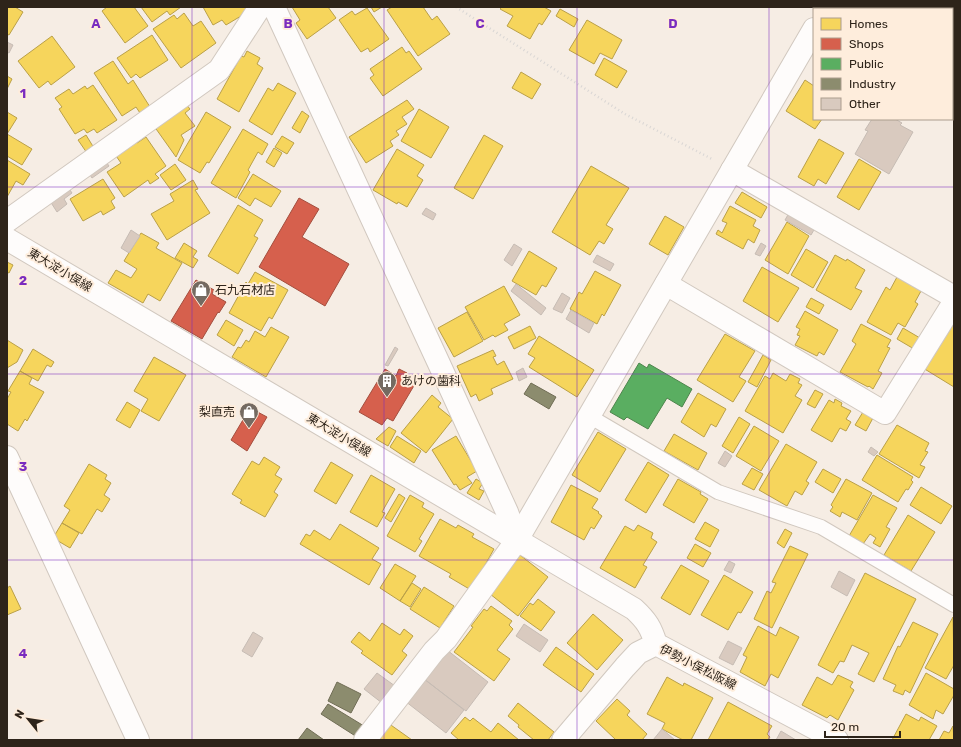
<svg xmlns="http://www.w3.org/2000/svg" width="961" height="747" font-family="Rubik,'Noto Sans JP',sans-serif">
<rect width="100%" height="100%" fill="#f6ede4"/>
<path fill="#f6d55c" stroke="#baa048" d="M7,7H15L23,12L9,35L7,34Z
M107,7H134L148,26L125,43L102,11Z
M141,7H181L170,15L167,11L152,22Z
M203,7H256L226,25L222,20L213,25Z
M292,7H328L336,18L307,39L296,23L300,20Z
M371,7H382L374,12Z
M392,7H423L432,20L437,16L450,34L418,56L387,10Z
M502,7H544L551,11L542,25L539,23L530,39L507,26L513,16L500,9Z
M919,7H954V20L952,24V9H918Z
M367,8L389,39L370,52L368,48L361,52L339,20L352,11L355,15Z
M560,9L578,19L574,27L556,16Z
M184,13L193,26L201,21L216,43L181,68L153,29L174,15L177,19Z
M587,20L622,40L612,59L600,53L594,64L569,50Z
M952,25L954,26V54L952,52Z
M152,35L168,60L140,78L136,74L131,78L117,58Z
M52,36L75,67L51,85L48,81L39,88L18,61Z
M402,47L406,53L409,51L422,69L383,96L370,78L374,75L370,69Z
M247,51L260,58L257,64L263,68L239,112L217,99L241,56L244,57Z
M604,58L627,71L617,88L595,75Z
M113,61L128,84L133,80L150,107L140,113L136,107L122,116L94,73Z
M521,72L541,84L532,99L512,88Z
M7,76L12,79L7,89Z
M805,80L814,86V119H822L815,129L786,111Z
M278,83L296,93L272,135L249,121L268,88L273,91Z
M93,85L117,120L97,133L94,129L87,133L84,129L75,134L59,109L62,107L55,98L69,89L73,94L85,86L87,89Z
M954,93V108L952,106V96Z
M407,100L414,109L402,117L407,124L396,131L399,135L390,141L393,146L366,163L349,137Z
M185,103L190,109L185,113L195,126L181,135L184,140L176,157L154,126Z
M419,109L449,127L431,158L401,141Z
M302,111L309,116L300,133L292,128Z
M7,112L17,118L7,134L32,149L22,165L7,156Z
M206,112L231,127L209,163L207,162L200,173L178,160Z
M243,129L268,144L262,155L258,152L248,170L250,172L236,198L211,183Z
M86,135L94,148L87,153L78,140Z
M484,135L503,146L473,199L454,188Z
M282,136L294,143L287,154L275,147Z
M146,137L166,166L155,174L159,178L150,184L148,180L124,197L107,172L121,163L114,153L134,138L137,143Z
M819,139L844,153L826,184L818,179L814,186L798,177Z
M274,148L282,153L274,167L266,162Z
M397,149L424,165L417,176L423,180L407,207L398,202L397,204L373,190Z
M859,159L881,172L859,210L837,197Z
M7,160L30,174L23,185L16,181L7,197Z
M175,164L186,180L171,190L160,175Z
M591,166L629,188L606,225L613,229L604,244L599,241L590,255L552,232Z
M253,174L281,191L271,207L255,198L250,206L238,198Z
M103,179L115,198L111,201L115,208L103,215L101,211L83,221L70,199Z
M193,180L198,189L195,190L210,213L167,240L151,214L174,201L170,194Z
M742,192L767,207L761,218L735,203Z
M238,205L263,220L254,236L258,238L238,274L208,256Z
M730,206L756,220L753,226L760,230L754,243L748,239L743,249L716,234L718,230L722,233L727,223L722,221Z
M665,216L684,227L668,255L649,244Z
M787,222L809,236L788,274L765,260Z
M141,233L159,243L156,248L182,263L160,301L148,294L143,303L108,283L116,270L131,278L137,269L124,261Z
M184,243L197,251L193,257L198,260L193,268L175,258Z
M806,249L828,262L813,288L791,275Z
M529,251L557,268L546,287L542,285L536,295L512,281Z
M835,255L846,261L847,259L865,270L855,288L862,291L851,310L816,290Z
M7,262L13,265L9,273L7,272Z
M762,267L799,288L778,322L743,301Z
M595,271L621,285L604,316L602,314L597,324L570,309L579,292L582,294Z
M255,272L288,290L272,319L269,317L261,331L229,313L246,282L248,284Z
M897,277L921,291L915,302L918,304L905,327L898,323L891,335L867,322L886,287L890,290Z
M504,286L520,315L504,324L508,330L495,337L493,335L484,340L465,307Z
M811,298L824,305L819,314L806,307Z
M805,311L838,330L824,355L819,352L817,356L795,345L800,336L797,335L800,329L796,327Z
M467,312L483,341L454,357L438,328Z
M226,320L243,330L234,346L217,335Z
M951,321L954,323V387L923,368Z
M861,324L891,340L887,347L890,348L878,371L882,373L873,389L869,386L868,387L840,372L856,344L852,341Z
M530,326L536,338L514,349L508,337Z
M271,327L289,337L266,377L232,357L238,347L241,348L246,340L249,342L255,331L265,337Z
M903,328L920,338L914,349L897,339Z
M725,334L755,351L739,377L746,381L733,402L697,380Z
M539,336L594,370L577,397L529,367L535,358L528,354Z
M7,340L23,350L17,362L7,368Z
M33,349L54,362L51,367L47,365L38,381L20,371Z
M493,350L496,356L493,357L497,365L504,361L513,379L491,389L493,394L479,401L476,394L471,397L457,366Z
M763,355L771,360L757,387L748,382Z
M154,357L186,375L159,421L141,411L148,399L134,391Z
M20,371L32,378L29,384L44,392L27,421L25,419L18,431L7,424V399L11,392L8,391Z
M773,373L786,381L790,374L800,379L798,383L802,385L795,396L802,400L783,433L745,411L765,376L770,379Z
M815,390L823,394L815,408L807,404Z
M698,393L726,409L716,427L711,424L704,437L681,422Z
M432,395L441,403L438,407L453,419L426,453L401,433Z
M835,399L842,403L841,406L851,411L846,419L851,422L846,431L840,428L832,442L811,430L829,400L834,403Z
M127,402L140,410L130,428L116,420Z
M863,412L873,418L866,431L855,425Z
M739,417L750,424L733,453L722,446Z
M897,425L929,443L925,451L928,452L920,465L925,467L919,478L879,454Z
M754,426L779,441L761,471L736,456Z
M389,427L396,431L388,446L376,439Z
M598,432L626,449L600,492L572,475Z
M674,434L707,453L698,470L664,451Z
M397,436L421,451L414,463L390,447Z
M456,436L477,471L467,477L472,483L460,490L456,484L454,485L432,450Z
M786,444L817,462L806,481L809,483L802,495L795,491L787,506L759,490Z
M877,455L913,477L911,480L913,482L908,490L906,489L898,502L862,480Z
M264,457L280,467L275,475L282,479L274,492L278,495L265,517L240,503L242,500L232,494L252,461L259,465Z
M331,462L353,475L336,504L314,491Z
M648,462L669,475L646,513L625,500Z
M89,464L107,475L105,479L111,483L104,495L110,499L102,512L97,509L82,534L62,523L70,510L64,506Z
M752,468L763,474L754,490L742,484Z
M823,469L841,479L833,493L815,482Z
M371,475L395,489L382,512L385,513L377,527L350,512Z
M476,479L483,483L479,489L484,491L479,500L467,493Z
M678,479L701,492L700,494L708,499L694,523L663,505Z
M846,479L872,493L857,520L842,512L840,517L830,511L833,507L831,505Z
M571,485L598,499L592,508L599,512L598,513L602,516L594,529L591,527L584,540L551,522Z
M921,487L952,506L941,524L910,505Z
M399,494L405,498L391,522L385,518Z
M410,495L424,503L422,507L434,514L419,539L422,541L415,552L387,536Z
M873,495L897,508L886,527L890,529L880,547L873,543L876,538L870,534L863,544L849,536Z
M908,515L935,532L911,571L884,555Z
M440,519L456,528L458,525L474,534L472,537L494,549L471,590L449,577L451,574L419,556Z
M705,522L719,530L710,547L695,539Z
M62,523L79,533L70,548L53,538Z
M340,524L379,548L372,559L381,564L369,585L300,544L306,534L310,536L314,530L330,540Z
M638,525L653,533L651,538L657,542L643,565L647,567L635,588L600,568L625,526L634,531Z
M785,529L792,533L784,548L777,543Z
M695,544L711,553L703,567L687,558Z
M790,546L808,554L772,628L754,619L767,591L771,593L776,583L772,582Z
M520,555L548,577L518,616L490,594Z
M395,564L416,576L400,601L380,588Z
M681,565L709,581L690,615L661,598Z
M865,573L916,599L874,682L858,674L869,653L852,645L844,662L840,661L833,673L818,665Z
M724,575L753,592L741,613L738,612L728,630L701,615Z
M412,583L421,589L410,607L400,601Z
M10,586L21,609L7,615V588Z
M424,587L454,606L440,628L410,609Z
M538,599L555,612L541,631L520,616L530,603L533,605Z
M491,606L512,621L509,625L513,629L497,650L510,659L494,681L454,652L473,627L471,626L484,609L487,611Z
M593,614L623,640L597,670L567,643Z
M953,617L954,665L946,679L925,668Z
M913,622L938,634L910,693L905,690L903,695L893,691L896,685L883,679L898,646L900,647Z
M382,623L400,635L404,629L413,636L402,651L407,655L392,675L361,653L363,651L351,642L359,632L370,641Z
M758,626L776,636L780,627L799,637L778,678L771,674L765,686L740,672L747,657L743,655Z
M556,647L594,674L581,692L543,665Z
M926,673L954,689V695L943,714L936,710L933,719L909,705Z
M838,675L853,682L850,687L854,690L838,720L830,715L827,718L802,705L817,677L832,685Z
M667,677L683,686L684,683L713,698L691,740H683L662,729L665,723L647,714Z
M617,699L630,711L627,715L647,734L642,740H616L596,721Z
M728,702L772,726L767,734L770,737L768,740H708Z
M518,703L554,732L548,740H534L518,727L519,725L508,716Z
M906,714L919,721L921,717L937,726L929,740H892Z
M465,717L470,721L473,718L491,732L498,723L519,740H459L451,733Z
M388,723L412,740H376Z
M953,726L954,740H939L944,731L949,733Z"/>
<path fill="#d6604d" stroke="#a44e3e" d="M299,198L319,209L302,237L349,264L325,306L259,267Z
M196,280L214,290L212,294L226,302L219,313L218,312L202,339L171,321Z
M385,369L396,376L399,369L407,373L404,378L415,384L393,421L387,418L382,425L359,412Z
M250,408L267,417L247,451L231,440Z"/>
<path fill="#5aae61" stroke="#4d854c" d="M639,363L647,368L649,364L692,389L682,407L667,398L648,429L627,417L624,420L610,412Z"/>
<path fill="#8c8c6e" stroke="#706d55" d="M531,383L556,397L549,409L524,394Z
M337,682L361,694L351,713L328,701Z
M328,704L364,726L357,737L321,714Z
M307,728L324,740H298Z"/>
<path fill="#d9cabf" stroke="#c6bcb4" d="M7,42L13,45L9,53L7,52Z
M872,119H895L902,123L900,125L913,132L889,174L855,154L868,131L865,130Z
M104,159L109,166L92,178L87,170Z
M68,187L72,193L64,199L67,204L57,212L50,201Z
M426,208L436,214L433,220L422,214Z
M789,213L815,228L811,235L785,220Z
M131,230L140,236L129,253L121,248Z
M761,243L766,246L760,256L755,254Z
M514,244L522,249L512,266L504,260Z
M597,255L614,264L610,271L593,262Z
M516,284L546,308L541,315L511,291Z
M562,293L570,298L562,313L553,309Z
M571,310L594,323L589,333L566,319Z
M395,347L398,349L388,366L385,365Z
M523,368L527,377L519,381L516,372Z
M871,447L878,452L874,456L868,452Z
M725,451L732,456L725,467L718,463Z
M729,561L735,564L731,573L724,570Z
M839,571L855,580L847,596L831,587Z
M524,624L548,640L540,652L516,636Z
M253,632L263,638L252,657L242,651Z
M728,641L742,648L733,665L719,658Z
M447,650L488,682L466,711L424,679Z
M377,673L395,686L382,703L364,689Z
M423,678L464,710L446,733L405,701Z
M662,729L675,740H653Z
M781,731L796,740H776Z"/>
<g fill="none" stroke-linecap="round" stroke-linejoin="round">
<g stroke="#d1c8bf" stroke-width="16">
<path id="lane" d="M589,416L718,492L821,527L954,605"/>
</g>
<g stroke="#d1c8bf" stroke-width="24">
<path id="street" d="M274,7L441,368L507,512L517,540L446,639L434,651L365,740
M732,170L954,297
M7,221L219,70L260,7
M666,284L885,413L954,302
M7,457L138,740"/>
</g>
<g stroke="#d1c8bf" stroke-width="24">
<path id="secondary" d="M825,9L827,7
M7,239L634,609C647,621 651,628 656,644
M517,540L814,29
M656,644L837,740
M563,740L625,667L638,653L656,644"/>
</g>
<path stroke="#d9d6d4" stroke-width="2.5" stroke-dasharray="1 3" stroke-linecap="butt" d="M456,7L625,114L712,159"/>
<use href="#lane" stroke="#fefcfb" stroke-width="14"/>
<use href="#street" stroke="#fefcfb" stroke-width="22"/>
<use href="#secondary" stroke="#fefcfb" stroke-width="22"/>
</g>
<path fill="none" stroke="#7b2cbf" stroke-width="1" stroke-opacity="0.55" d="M192,7V740M384,7V740M577,7V740M769,7V740M7,187H954M7,374H954M7,560H954"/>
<defs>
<g id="shop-pin" transform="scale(1)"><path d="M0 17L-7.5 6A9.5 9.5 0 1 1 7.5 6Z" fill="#746a61" stroke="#feeddc"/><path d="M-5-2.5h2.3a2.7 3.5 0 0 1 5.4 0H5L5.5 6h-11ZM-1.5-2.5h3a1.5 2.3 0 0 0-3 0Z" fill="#fff"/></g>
<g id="building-pin" transform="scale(1)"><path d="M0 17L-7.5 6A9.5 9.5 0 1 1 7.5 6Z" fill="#746a61" stroke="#feeddc"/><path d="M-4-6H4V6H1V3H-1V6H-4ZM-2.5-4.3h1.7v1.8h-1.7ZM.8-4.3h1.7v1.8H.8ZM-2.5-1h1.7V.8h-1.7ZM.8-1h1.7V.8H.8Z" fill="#fff"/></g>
</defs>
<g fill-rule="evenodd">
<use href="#shop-pin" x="201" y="290"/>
<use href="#building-pin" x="387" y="381"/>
<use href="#shop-pin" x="249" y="412"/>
</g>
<g text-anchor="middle" stroke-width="4" stroke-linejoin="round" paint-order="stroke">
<g font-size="12" fill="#2e241a" stroke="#feeddc">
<text transform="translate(60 270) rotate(31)" y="4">東大淀小俣線</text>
<text transform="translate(339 435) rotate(31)" y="4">東大淀小俣線</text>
<text transform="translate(698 667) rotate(27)" y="4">伊勢小俣松阪線</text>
</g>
<g font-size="12" fill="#2e241a" stroke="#feeddc" text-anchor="start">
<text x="215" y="294">石九石材店</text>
<text x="401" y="385">あけの歯科</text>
<text x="235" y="416" text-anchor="end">梨直売</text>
</g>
</g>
<g font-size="13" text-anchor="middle" font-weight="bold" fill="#7b2cbf" stroke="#feeddc" stroke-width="4" stroke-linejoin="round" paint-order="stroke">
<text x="96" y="28">A</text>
<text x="288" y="28">B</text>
<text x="480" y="28">C</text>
<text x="673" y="28">D</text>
<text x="23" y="98">1</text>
<text x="23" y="285">2</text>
<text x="23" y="471">3</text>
<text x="23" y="658">4</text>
</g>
<rect width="961" height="747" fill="none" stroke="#2e241a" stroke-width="16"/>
<rect x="813" y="8" width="140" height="112" fill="#feeddc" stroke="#ab9d8e"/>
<rect x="821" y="18" width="20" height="12" fill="#f6d55c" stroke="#ab9d8e"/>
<text x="849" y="28" font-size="12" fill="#2e241a">Homes</text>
<rect x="821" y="38" width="20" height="12" fill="#d6604d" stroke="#ab9d8e"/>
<text x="849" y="48" font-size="12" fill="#2e241a">Shops</text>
<rect x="821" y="58" width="20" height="12" fill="#5aae61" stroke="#ab9d8e"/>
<text x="849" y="68" font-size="12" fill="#2e241a">Public</text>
<rect x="821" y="78" width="20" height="12" fill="#8c8c6e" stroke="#ab9d8e"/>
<text x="849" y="88" font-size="12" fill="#2e241a">Industry</text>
<rect x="821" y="98" width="20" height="12" fill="#d9cabf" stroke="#ab9d8e"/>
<text x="849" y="108" font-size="12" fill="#2e241a">Other</text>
<g transform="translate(28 719) rotate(300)" stroke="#feeddc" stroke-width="3" paint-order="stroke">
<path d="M0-3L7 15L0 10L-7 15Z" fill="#2e241a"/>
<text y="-6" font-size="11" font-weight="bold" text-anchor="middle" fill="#2e241a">N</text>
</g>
<path d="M825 731v6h75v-6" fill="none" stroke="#2e241a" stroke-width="2"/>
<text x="831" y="731" font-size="12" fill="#2e241a" stroke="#feeddc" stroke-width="3" paint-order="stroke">20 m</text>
</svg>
